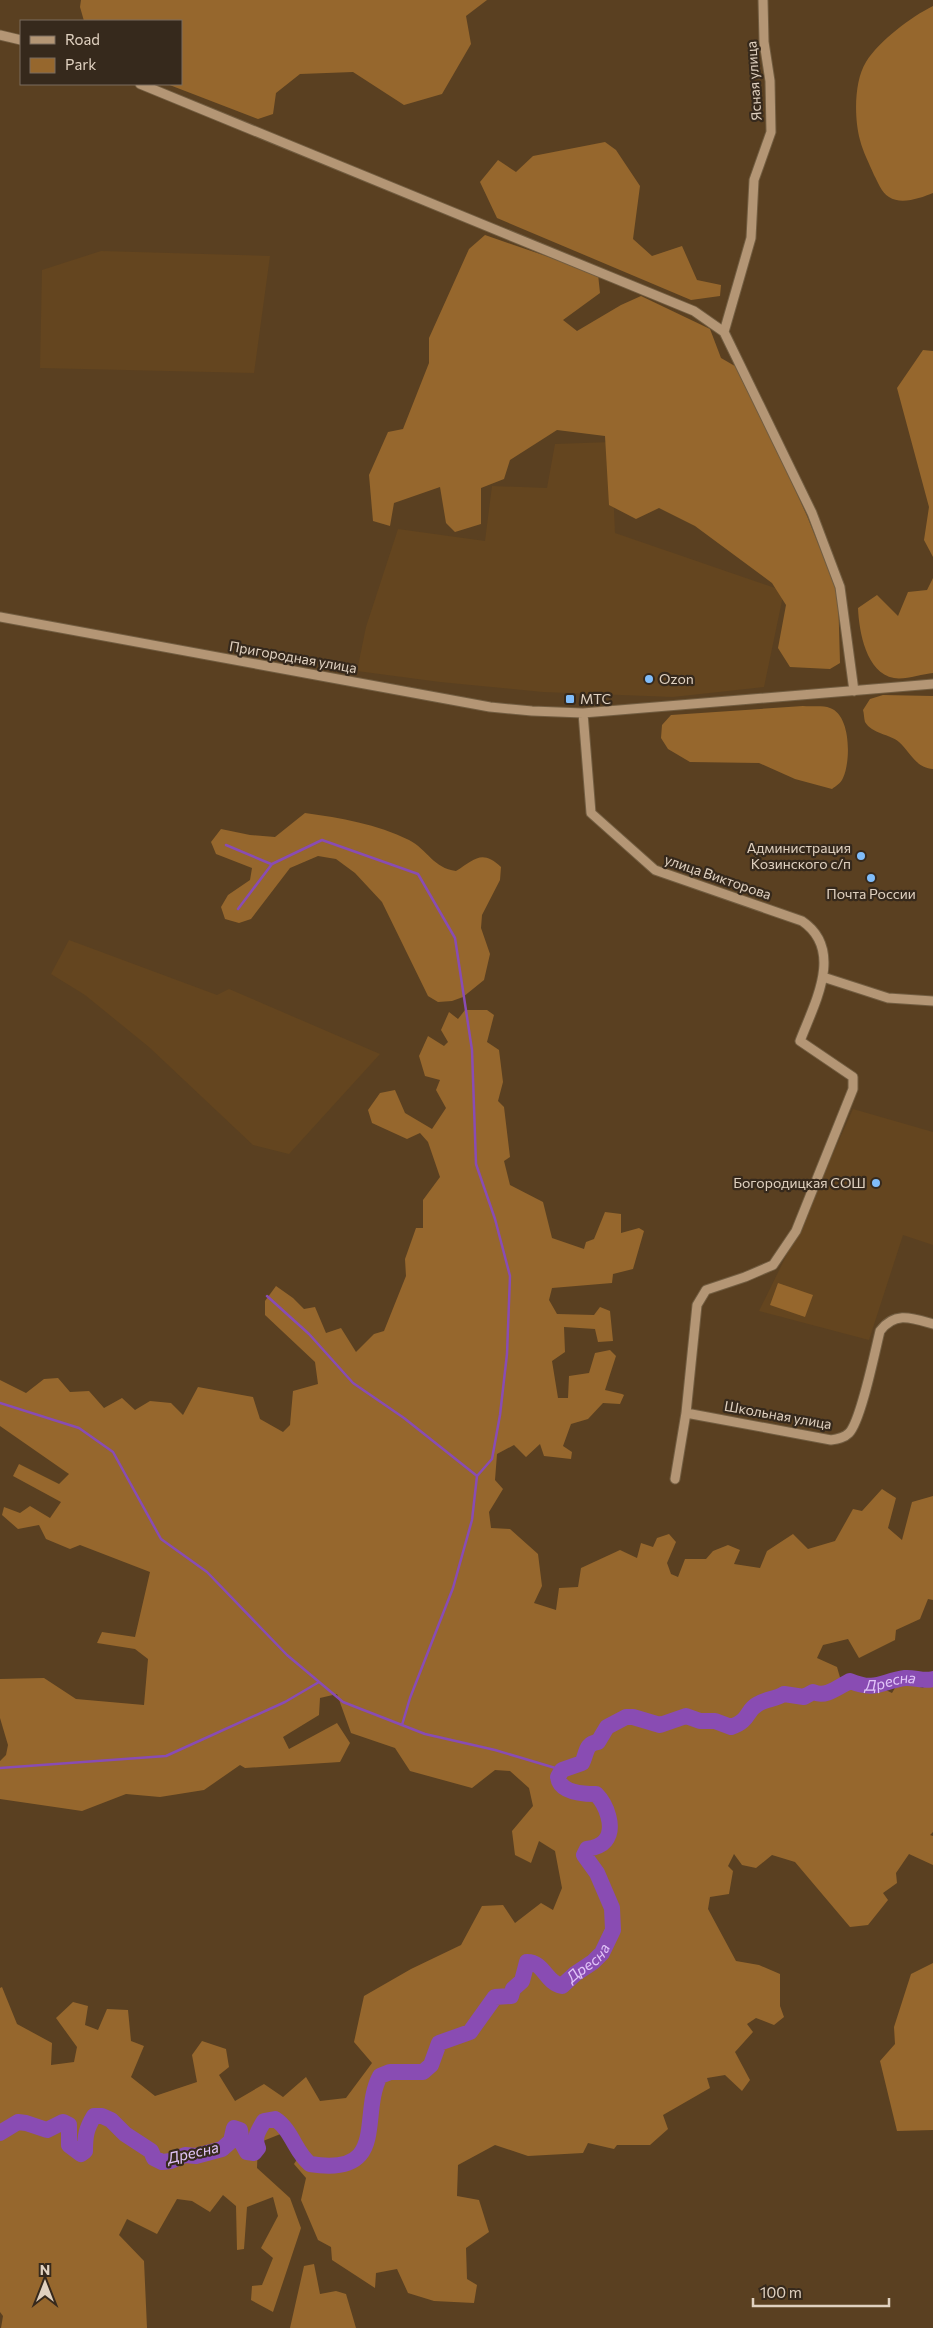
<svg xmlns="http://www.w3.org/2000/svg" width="933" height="2328" font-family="Commissioner,sans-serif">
<rect width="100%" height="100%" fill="#5a4021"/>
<path fill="#64451f" d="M101,251L270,256L254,373L40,368L42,270Z
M611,442L615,533L784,591L764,687L673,697L543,692L440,682L357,671L366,627L398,529L485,541L492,486L547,488L555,444Z
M69,940L217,995L229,989L380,1054L289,1154L253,1145L149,1047L85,995L51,974Z
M853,1109L933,1132V1245L903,1235L869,1340L759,1311L797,1234Z"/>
<path fill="#96672d" d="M81,0H487L466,16L471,44L442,94L404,105L353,72L300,74L276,93L273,114L258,119L167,84H181V21H84L80,7Z
M933,6V193C921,198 901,205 889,197C881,192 878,182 874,175C869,163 863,152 860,140C854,118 854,81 866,62C880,40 911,17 933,6Z
M605,142L616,150L640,186L633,239L652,256L682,246L697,280L721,285L720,296L691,300L497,218L480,182L498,160L516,172L533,156Z
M485,235L598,274L600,293L563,320L577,331L621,305L641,296L710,329L721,358L740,369L807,516L838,593L840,663L830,669L790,667L778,648L786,605L772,583L695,526L659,508L636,519L609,505L605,436L557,430L510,460L504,479L481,488V524L455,532L446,523L440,487L394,503L390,526L373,521L369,475L388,432L403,429L429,363V338L469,249Z
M923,350L933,351V557L924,540L929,507L897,388Z
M933,578V673C922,674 905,680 894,678C866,673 859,631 858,608L877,595L898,616L908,592L927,590Z
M883,695L933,696V769C916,768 911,753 899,742C890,734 872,734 865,722C864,719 864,713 863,710L870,699Z
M803,706C811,707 823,705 830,708C851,715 851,761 843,778C841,783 836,786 832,789L795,779L759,763L690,762L668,749L661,738L662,725L671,715Z
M305,813C341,818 377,824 409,840C428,850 433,868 456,871C475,859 482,849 501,867L500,880L482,915L481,928L490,954L484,980L463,997L452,1001L438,1002L428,996L382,902L355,873L336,859L318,856L290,868L251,919L239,923L225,919L221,907L228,895L250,880L252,868L216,854L211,842L221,829L250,835L275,837Z
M465,1010H487L494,1015L487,1042L499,1050L503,1082L498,1101L504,1107L510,1157L504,1161L510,1185L543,1202L552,1238L584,1249L586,1242L594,1239L605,1212L621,1214V1233L639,1228L644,1231L633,1269L613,1274L612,1283L552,1288L549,1300L557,1314L594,1315L600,1307L610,1311L613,1341L598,1342L595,1329L564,1327L565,1352L552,1361L558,1398H568L569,1376L589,1373L595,1353L610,1350L616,1356L605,1390L622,1394L624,1395L620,1404L603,1403L588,1419L571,1424L563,1446L572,1452L571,1459L544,1456L540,1444L526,1457L514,1445L497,1454L495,1480L503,1489L489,1512L491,1528L510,1529L538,1554L542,1586L534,1603L556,1610L559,1588L578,1587L581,1568L620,1550L637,1558L641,1543L653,1547L657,1538L669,1534L676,1542L667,1563L671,1574L678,1577L685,1559H706L713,1551L728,1545L740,1550L734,1564L760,1568L767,1551L793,1534L808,1549L835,1541L853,1509L862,1511L882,1489L896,1498L888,1528L902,1540L912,1502L933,1496V1600L928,1599L920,1619L896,1630L895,1640L859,1658L848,1639L823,1645L817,1658L837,1667L841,1681L865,1680L892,1693L899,1681L923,1688L933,1678V1832L930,1835L933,1836V1865L909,1854L896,1873L897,1883L883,1893L888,1900L868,1925L850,1927L795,1862L772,1855L756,1868L742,1865L734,1854L728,1866L733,1871L729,1894L710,1897L708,1909L736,1961L759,1965L780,1974V2006L784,2017L774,2025L756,2018L747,2024L753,2032L735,2052L750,2080L742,2091L725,2075L707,2078L710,2088L663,2115L668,2129L650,2145H617L614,2149L588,2143L583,2153L528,2156L495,2145L458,2165L457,2196L479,2200L489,2232L466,2248L467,2279L477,2285L474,2303L434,2301L408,2293L397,2269L376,2273L375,2288L332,2260L331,2247L318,2240L301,2200L306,2178L294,2164L305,2147L283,2133L258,2143L257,2168L290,2198L301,2228L273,2312L251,2300L252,2286L262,2285L273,2258L261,2248L278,2216L273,2197L247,2207L244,2249L237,2250L236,2206L223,2195L210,2212L192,2201L177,2199L157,2234L127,2219L119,2235L144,2261L147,2328H1L3,2316L0,2312V1988L2,1987L17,2024L52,2043L51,2065L74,2062L77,2047L56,2018L73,2002L88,2006L85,2025L98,2030L107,2009L128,2010L131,2041L144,2046L131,2077L155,2096L197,2082L192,2055L202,2041L226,2049L229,2067L219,2075L235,2101L264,2084L283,2097L306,2077L320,2101L346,2098L372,2063L354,2042L364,1996L411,1969L461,1945L482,1906L503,1905L515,1923L541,1903L553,1910L562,1888L555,1851L539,1841L531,1863L515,1855L512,1831L533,1806L529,1788L510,1771L495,1770L472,1788L410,1771L395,1748L351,1733L337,1694L320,1698L319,1715L283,1737L289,1749L337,1723L350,1743L340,1762L245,1768L240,1765L204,1790L160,1797L126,1794L82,1811L0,1799V1761L6,1755L8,1745L0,1718V1679L44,1678L76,1699L144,1705L148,1659L135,1649L97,1643L102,1632L135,1637L150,1572L80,1545L70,1549L46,1539L39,1525L18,1529L2,1515L4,1507L20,1513L30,1506L50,1518L61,1502L13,1476L19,1464L59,1484L69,1474L0,1426V1380L26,1393L44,1379L58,1378L70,1392L89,1391L104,1408L122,1398L135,1410L150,1401L171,1403L183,1415L198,1387L253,1397L260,1419L283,1432L290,1425L293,1391L318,1384L315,1362L265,1315V1301L276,1286L293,1298L304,1309L315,1307L326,1333L341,1328L356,1352L374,1334L384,1331L406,1276L405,1259L416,1228H423V1200L440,1177L428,1142L420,1133L407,1139L372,1123L368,1110L380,1093L395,1090L405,1113L432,1129L446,1108L436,1090L440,1080L425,1076L419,1056L428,1036L444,1046L448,1042L441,1030L449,1012L458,1019Z
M778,1283L813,1295L805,1317L770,1305Z
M933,1963V2130L897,2131L880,2061L895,2044L894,2027L911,1974Z
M314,2264L320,2294L336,2291L346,2294L356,2328H290L304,2266Z"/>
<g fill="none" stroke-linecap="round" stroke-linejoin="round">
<path stroke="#894cb3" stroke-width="2.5" d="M226,845L271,864
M238,909L272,864L322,840L418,874L455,938L472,1050L476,1164L495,1219L510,1276L507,1354L500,1415L492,1459L477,1476
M267,1296L309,1334L353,1383L404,1418L477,1476L472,1520L453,1588L410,1698L402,1725
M0,1403L79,1428L113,1452L161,1539L207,1572L287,1655L343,1702L425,1734L495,1750L562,1770
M0,1768L166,1756L285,1702L319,1682"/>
<path stroke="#894cb3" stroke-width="16" id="s1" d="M0,2133L18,2122L26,2123L47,2130L63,2122L69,2125V2145L81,2154L85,2151C85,2137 86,2129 94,2116H102L111,2120L125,2134L151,2151L154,2158L162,2162L171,2161L185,2155L196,2156L222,2149L231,2141L234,2128L240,2130L242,2143L247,2152L254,2153L258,2148C253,2137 259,2130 264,2121L275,2119C292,2130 295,2152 310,2164C390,2177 359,2115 380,2076L390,2072H423L431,2065L439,2043L470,2032L495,1997L511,1996L513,1989L522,1981L527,1962C544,1962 546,1983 562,1986L575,1974L593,1962L602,1953L613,1930L612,1908L597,1873L584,1855L587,1849C593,1848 601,1846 605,1841C616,1828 606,1804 596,1794C584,1794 560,1793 558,1777L562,1770L582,1763C587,1754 585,1743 598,1742L607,1727L626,1717H633L660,1725L686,1716L700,1721H715L731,1727C750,1721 746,1710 758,1704C766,1699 776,1699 784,1694L804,1697L813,1692C826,1698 838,1687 850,1681C876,1692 882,1681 905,1678C914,1677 924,1682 933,1679"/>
<g stroke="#725d41" stroke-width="11">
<path id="minor" d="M0,35L21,40
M140,84L694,311L724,332L812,513L840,587L854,691
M724,332L751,238L754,180L771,132L770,81L764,42L763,0
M0,617L490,707L532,711L583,713L933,684
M583,713L591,813L655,870L802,921C845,950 814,1004 800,1041L853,1077V1089L796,1231L773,1265L745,1277L706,1290L697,1305L686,1413L675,1479
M823,977L888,998L933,1001
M686,1413L831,1440C838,1439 844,1438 849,1433C861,1421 875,1351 880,1331C895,1311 912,1318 933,1324"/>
</g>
<use href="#minor" stroke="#b49675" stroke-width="9"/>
</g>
<g fill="#80bdfa" stroke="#36291c" stroke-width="2">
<circle cx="649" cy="679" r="5"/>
<rect x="565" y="694" width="10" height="10" rx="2.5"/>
<circle cx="861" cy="856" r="5"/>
<circle cx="871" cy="878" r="5"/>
<circle cx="876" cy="1183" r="5"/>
</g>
<g text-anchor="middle" stroke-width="4.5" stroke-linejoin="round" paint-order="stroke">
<g font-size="14" fill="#e0d1c0" stroke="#36291c">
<text transform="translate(754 81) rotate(-94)" y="5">Ясная улица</text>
<text transform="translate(293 657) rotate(10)" y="5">Пригородная улица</text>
<text transform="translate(718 877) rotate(19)" y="5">улица Викторова</text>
<text transform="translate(778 1415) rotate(10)" y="5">Школьная улица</text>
</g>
<g font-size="14" fill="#e0d1c0" stroke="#36291c" text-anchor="start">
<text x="659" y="684">Ozon</text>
<text x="580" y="704">МТС</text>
<text x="851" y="853" text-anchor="end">Администрация<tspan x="851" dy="16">Козинского с/п</tspan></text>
<text x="871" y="899" text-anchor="middle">Почта России</text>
<text x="866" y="1188" text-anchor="end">Богородицкая СОШ</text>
</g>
<g font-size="15" font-style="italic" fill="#e1c4f8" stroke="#36291c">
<text dy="5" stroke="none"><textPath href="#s1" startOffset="1520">Дресна</textPath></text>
<text dy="5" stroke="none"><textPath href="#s1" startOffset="889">Дресна</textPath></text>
<text transform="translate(193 2153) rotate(-13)" y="5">Дресна</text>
</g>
</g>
<rect x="20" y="20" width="162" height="65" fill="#36291c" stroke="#7a6c5e"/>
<rect x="30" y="36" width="25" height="8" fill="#b49675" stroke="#7a6c5e"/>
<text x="65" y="45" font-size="15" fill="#e0d1c0">Road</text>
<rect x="30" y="58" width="25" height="15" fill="#96672d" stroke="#7a6c5e"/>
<text x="65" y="70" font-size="15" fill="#e0d1c0">Park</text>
<g transform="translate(45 2283)" stroke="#36291c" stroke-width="4" paint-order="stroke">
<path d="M0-4L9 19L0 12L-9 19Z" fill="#e0d1c0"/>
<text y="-8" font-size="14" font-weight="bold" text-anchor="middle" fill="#e0d1c0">N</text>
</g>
<path d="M753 2298v8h136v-8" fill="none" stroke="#e0d1c0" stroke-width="2.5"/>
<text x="760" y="2298" font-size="15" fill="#e0d1c0" stroke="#36291c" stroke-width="4" paint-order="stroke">100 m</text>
</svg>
